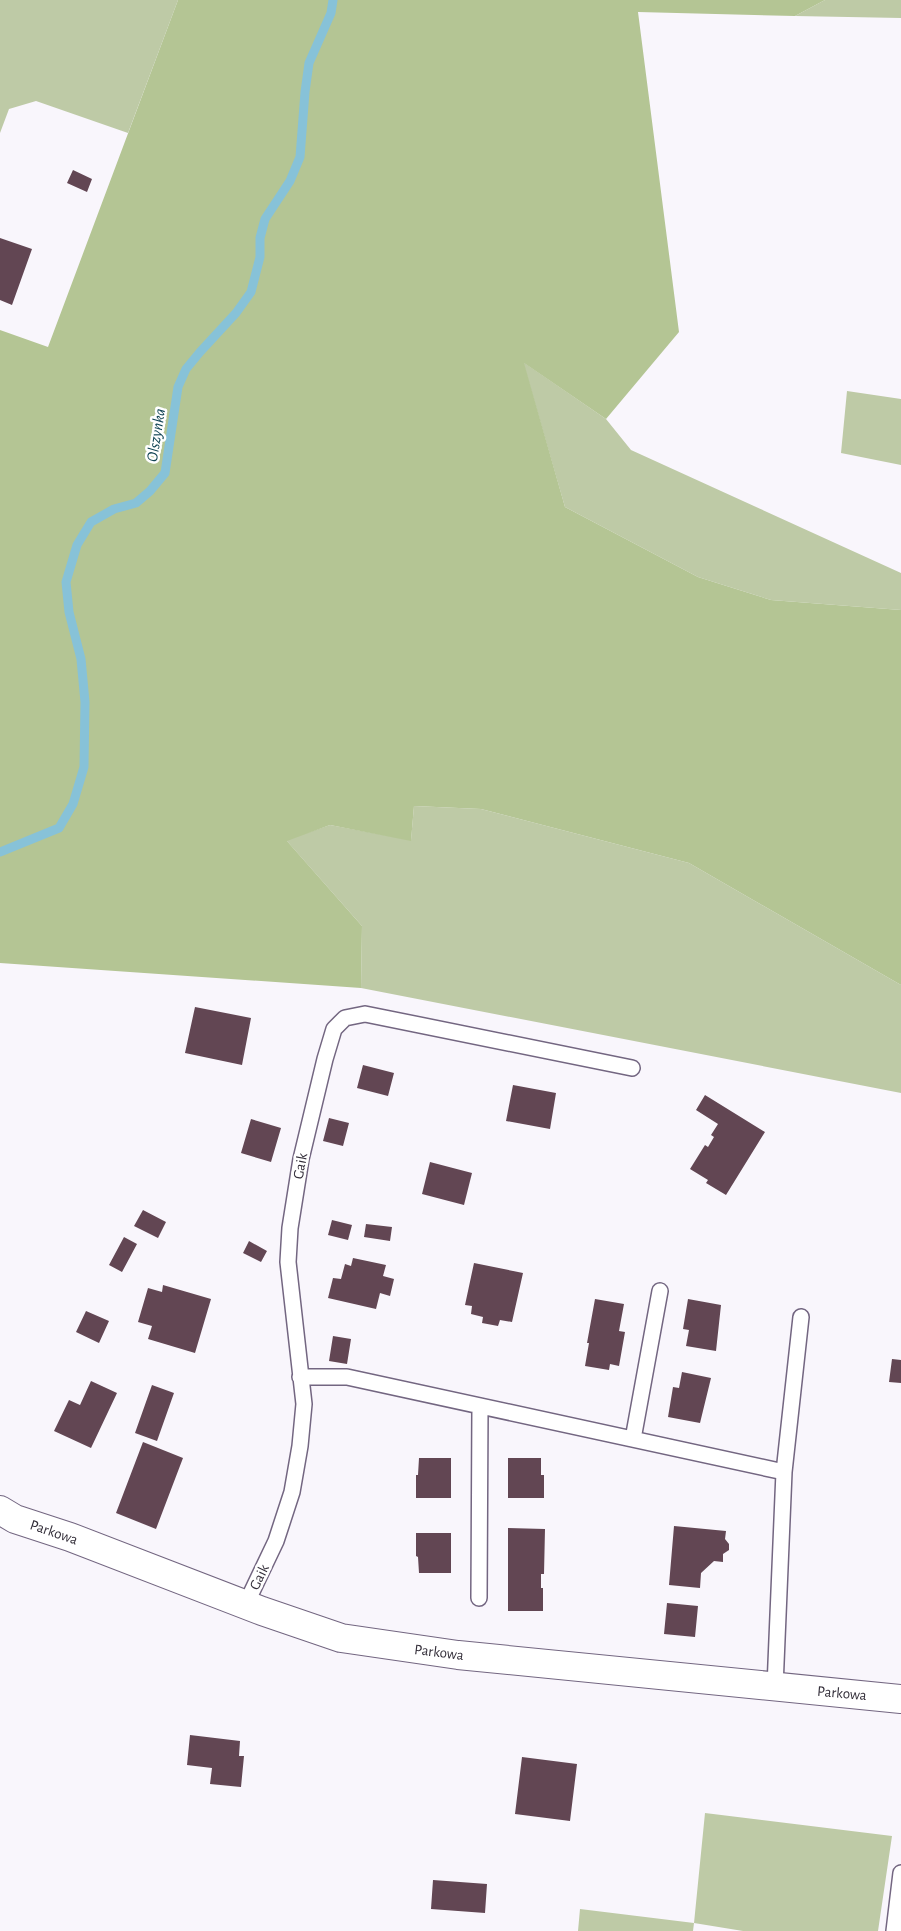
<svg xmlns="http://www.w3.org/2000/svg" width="901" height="1931" font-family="'Alegreya Sans',sans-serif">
<rect width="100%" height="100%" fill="#f9f6fc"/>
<path fill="#becaa6" d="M0,0H178L128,133L36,101L9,109L0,133Z
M825,0H901V18L795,16Z
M523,362L606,419L631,450L901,573V610L771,600L698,577L565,507Z
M847,391L901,399V465L841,453Z
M414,806L481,809L689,863L901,985V1093L361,988L362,926L286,840L330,825L411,840Z
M705,1813L892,1836L878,1931H743L694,1923L693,1931H578L580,1909L694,1923Z"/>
<path fill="#b4c594" d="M178,0H825L795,16L638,12L679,332L606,419L524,363L565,507L698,577L771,600L901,610V985L689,863L481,809L414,806L411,841L330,825L287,841L362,926L361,988L0,963V330L48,347Z"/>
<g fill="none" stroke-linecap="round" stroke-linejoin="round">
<path stroke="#87c2d8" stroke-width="9" d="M0,852L59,828L73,804L84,767L85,702L81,659L69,612L66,582L77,545L91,522L114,509L136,503L150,491L165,473L178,387L186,369L200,352L236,313L251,292L260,257V238L265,219L290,181L300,157L305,92L309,63L331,13L333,0"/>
</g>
<path fill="#624653" d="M73,170L92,179L87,192L67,183Z
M0,238L32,249L12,305L0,300Z
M195,1007L251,1018L242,1065L185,1053Z
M363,1065L394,1073L388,1096L357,1088Z
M513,1085L556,1093L550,1129L506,1121Z
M705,1095L765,1132L726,1195L706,1183L708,1180L690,1169L705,1145L708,1147L714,1137L711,1135L718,1124L696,1110Z
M329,1118L349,1123L343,1146L323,1141Z
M251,1119L281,1128L271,1162L241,1153Z
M430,1162L472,1173L464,1205L422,1194Z
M143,1210L166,1222L158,1238L134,1226Z
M332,1220L352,1225L348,1240L328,1235Z
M366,1224L392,1227L390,1241L364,1237Z
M124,1237L137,1244L122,1272L109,1265Z
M249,1241L267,1251L261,1262L243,1253Z
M353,1258L386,1265L383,1276L394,1279L390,1296L380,1293L376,1309L328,1298L333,1278L341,1279L345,1264L351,1266Z
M474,1263L523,1273L512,1322L500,1320L498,1326L482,1323L483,1317L471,1314L472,1306L465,1305Z
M163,1285L211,1299L195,1353L148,1339L152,1326L138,1322L148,1288L162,1292Z
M595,1299L624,1304L619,1331L625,1332L619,1366L610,1364L609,1370L585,1366L589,1343H587Z
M688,1299L721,1305L716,1351L686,1346L689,1330L683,1329Z
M86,1311L109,1321L99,1343L76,1332Z
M333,1336L351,1339L347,1364L329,1361Z
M892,1359L901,1360V1383L889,1382Z
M682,1372L711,1378L700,1423L668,1417L673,1387L679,1388Z
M91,1381L117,1393L91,1448L54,1431L69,1400L80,1405Z
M152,1385L174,1393L157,1441L135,1433Z
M143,1442L183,1458L156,1529L116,1513Z
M419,1458H451V1498H416V1475H418Z
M508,1458H541V1475H544V1498H508Z
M674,1526L726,1531L725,1539L729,1544V1550L723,1554V1562L714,1561L701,1573L700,1588L669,1585Z
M508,1528L545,1529L544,1574H541V1588H543V1611H508Z
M416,1533H451V1573H419L418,1557L416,1556Z
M667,1603L698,1606L695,1637L664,1634Z
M190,1735L240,1741L239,1756H244L241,1787L210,1784L212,1768L187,1765Z
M522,1757L577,1764L570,1821L515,1814Z
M433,1880L487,1884L485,1913L431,1909Z"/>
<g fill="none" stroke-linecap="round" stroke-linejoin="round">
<g stroke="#736681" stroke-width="18">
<path id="lane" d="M300,1377H347L784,1472L775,1687
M633,1439L660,1291
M784,1472L801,1317
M479,1598L480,1406
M246,1604L276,1541L292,1492L300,1446L304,1404L288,1262L290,1228L301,1159L325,1059L334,1029L345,1018L365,1014L632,1068
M894,1931L901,1873"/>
</g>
<g stroke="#736681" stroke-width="30">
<path id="street" d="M0,1510L15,1519L70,1537L262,1611L341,1638L458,1655L901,1699"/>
</g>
<use href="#lane" stroke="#fff" stroke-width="15"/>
<use href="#street" stroke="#fff" stroke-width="28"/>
</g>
<g text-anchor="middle" stroke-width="5" stroke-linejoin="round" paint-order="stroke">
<g font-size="15" fill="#332e39" stroke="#fff">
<text transform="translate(300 1166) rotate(-79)" y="5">Gaik</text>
<text transform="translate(54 1532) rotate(19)" y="5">Parkowa</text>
<text transform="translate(259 1577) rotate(-64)" y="5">Gaik</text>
<text transform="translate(439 1652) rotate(7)" y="5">Parkowa</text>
<text transform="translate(842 1693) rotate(5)" y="5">Parkowa</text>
</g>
<g font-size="16" font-style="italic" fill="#114454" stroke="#fff">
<text transform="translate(155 435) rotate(-81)" y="6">Olszynka</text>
</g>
</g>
</svg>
